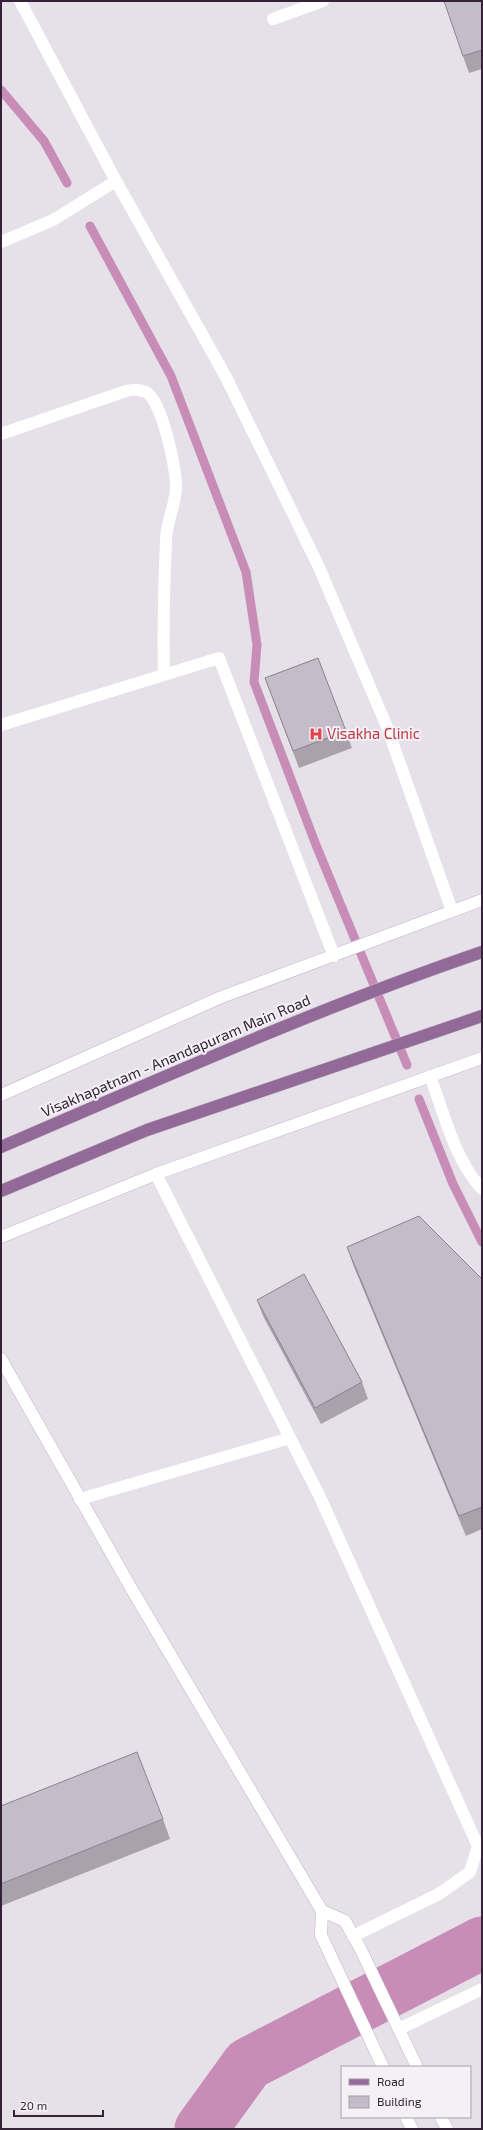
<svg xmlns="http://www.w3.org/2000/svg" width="483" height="2130" font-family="'Exo 2',sans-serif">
<rect width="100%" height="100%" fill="#e6e0e9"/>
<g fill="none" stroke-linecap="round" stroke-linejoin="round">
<path stroke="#c88db7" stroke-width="9" d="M1,90L44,141L67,183
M90,226L171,376L246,572L257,645L254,682L316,845L407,1065
M419,1099L453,1184L482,1242"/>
<path stroke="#c88db7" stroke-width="53" d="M201,2129L248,2064L482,1943"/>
<g stroke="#c3b4c7" stroke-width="13">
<path id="secondary" d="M1,1095L219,998L482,900
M1,1237L156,1174L482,1058
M1,1359L131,1588L322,1911L321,1935L383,2067
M322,1911L345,1921L360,1948L417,2067
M406,2117L412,2129
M441,2117L447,2129"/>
</g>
<g stroke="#c2bdc3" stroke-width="13">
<path id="primary" d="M1,1147C160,1079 318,1008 482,952
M1,1191L147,1130L482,1016"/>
</g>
<path stroke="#fff" stroke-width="12" d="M430,1076C444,1113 455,1161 482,1189"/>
<path stroke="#fff" stroke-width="12" d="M20,1L116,181L226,377L318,565L387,727L452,911
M273,19L323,1
M1,242L53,220L116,181
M1,434L120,393C129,390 136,388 146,392C162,400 177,471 176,489C175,506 166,523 166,540C164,585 163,630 164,674
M1,725L219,658L334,956
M156,1174L319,1495L478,1846L470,1872L439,1894L353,1936
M80,1499L290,1438
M399,2029L482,1989"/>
<use href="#secondary" stroke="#fff" stroke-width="12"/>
<use href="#primary" stroke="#936999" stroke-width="12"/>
</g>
<path fill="#a9a2ad" d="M482,1V69L469,73L463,56Z
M318,658L352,748L299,768L265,678Z
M347,1247L482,1279V1529L466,1536L354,1267Z
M257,1300L362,1382L368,1399L321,1424L263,1316Z
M1,1806L163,1819L170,1839L1,1906Z"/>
<path fill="#c5bcc9" stroke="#8a848d" d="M444,1H482V50L463,56Z
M318,658L346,731L293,751L265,678Z
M419,1216L482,1279V1507L459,1516L347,1247Z
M304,1274L362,1382L315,1408L257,1300Z
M137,1752L163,1819L1,1884V1806Z"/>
<defs>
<g id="hospital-bare" transform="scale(1.08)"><path d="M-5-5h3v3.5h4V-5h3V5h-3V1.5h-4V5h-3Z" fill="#e0444e" stroke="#f4f0f6" stroke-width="2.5" paint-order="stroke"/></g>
</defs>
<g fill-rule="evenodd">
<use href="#hospital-bare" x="316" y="734"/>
</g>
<g text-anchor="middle" stroke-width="4" stroke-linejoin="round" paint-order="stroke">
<g font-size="15" fill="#be3a42" stroke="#f4f0f6" text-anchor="start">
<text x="327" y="739">Visakha Clinic</text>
</g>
<g font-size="15" fill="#342237" stroke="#f4f0f6">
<text transform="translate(176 1056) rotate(-23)" y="5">Visakhapatnam - Anandapuram Main Road</text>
</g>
</g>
<rect width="483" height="2130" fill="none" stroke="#342237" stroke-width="4"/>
<rect x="341" y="2066" width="130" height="52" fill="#f4f0f6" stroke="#a79eaa"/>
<rect x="349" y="2079" width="20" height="6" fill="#936999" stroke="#a79eaa"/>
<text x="377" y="2086" font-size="12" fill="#342237">Road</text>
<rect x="349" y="2096" width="20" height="12" fill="#c5bcc9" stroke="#a79eaa"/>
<text x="377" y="2106" font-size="12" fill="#342237">Building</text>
<path d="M14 2110v6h89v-6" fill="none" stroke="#342237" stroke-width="2"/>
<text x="20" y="2110" font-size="12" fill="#342237" stroke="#f4f0f6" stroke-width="3" paint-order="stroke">20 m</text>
</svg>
